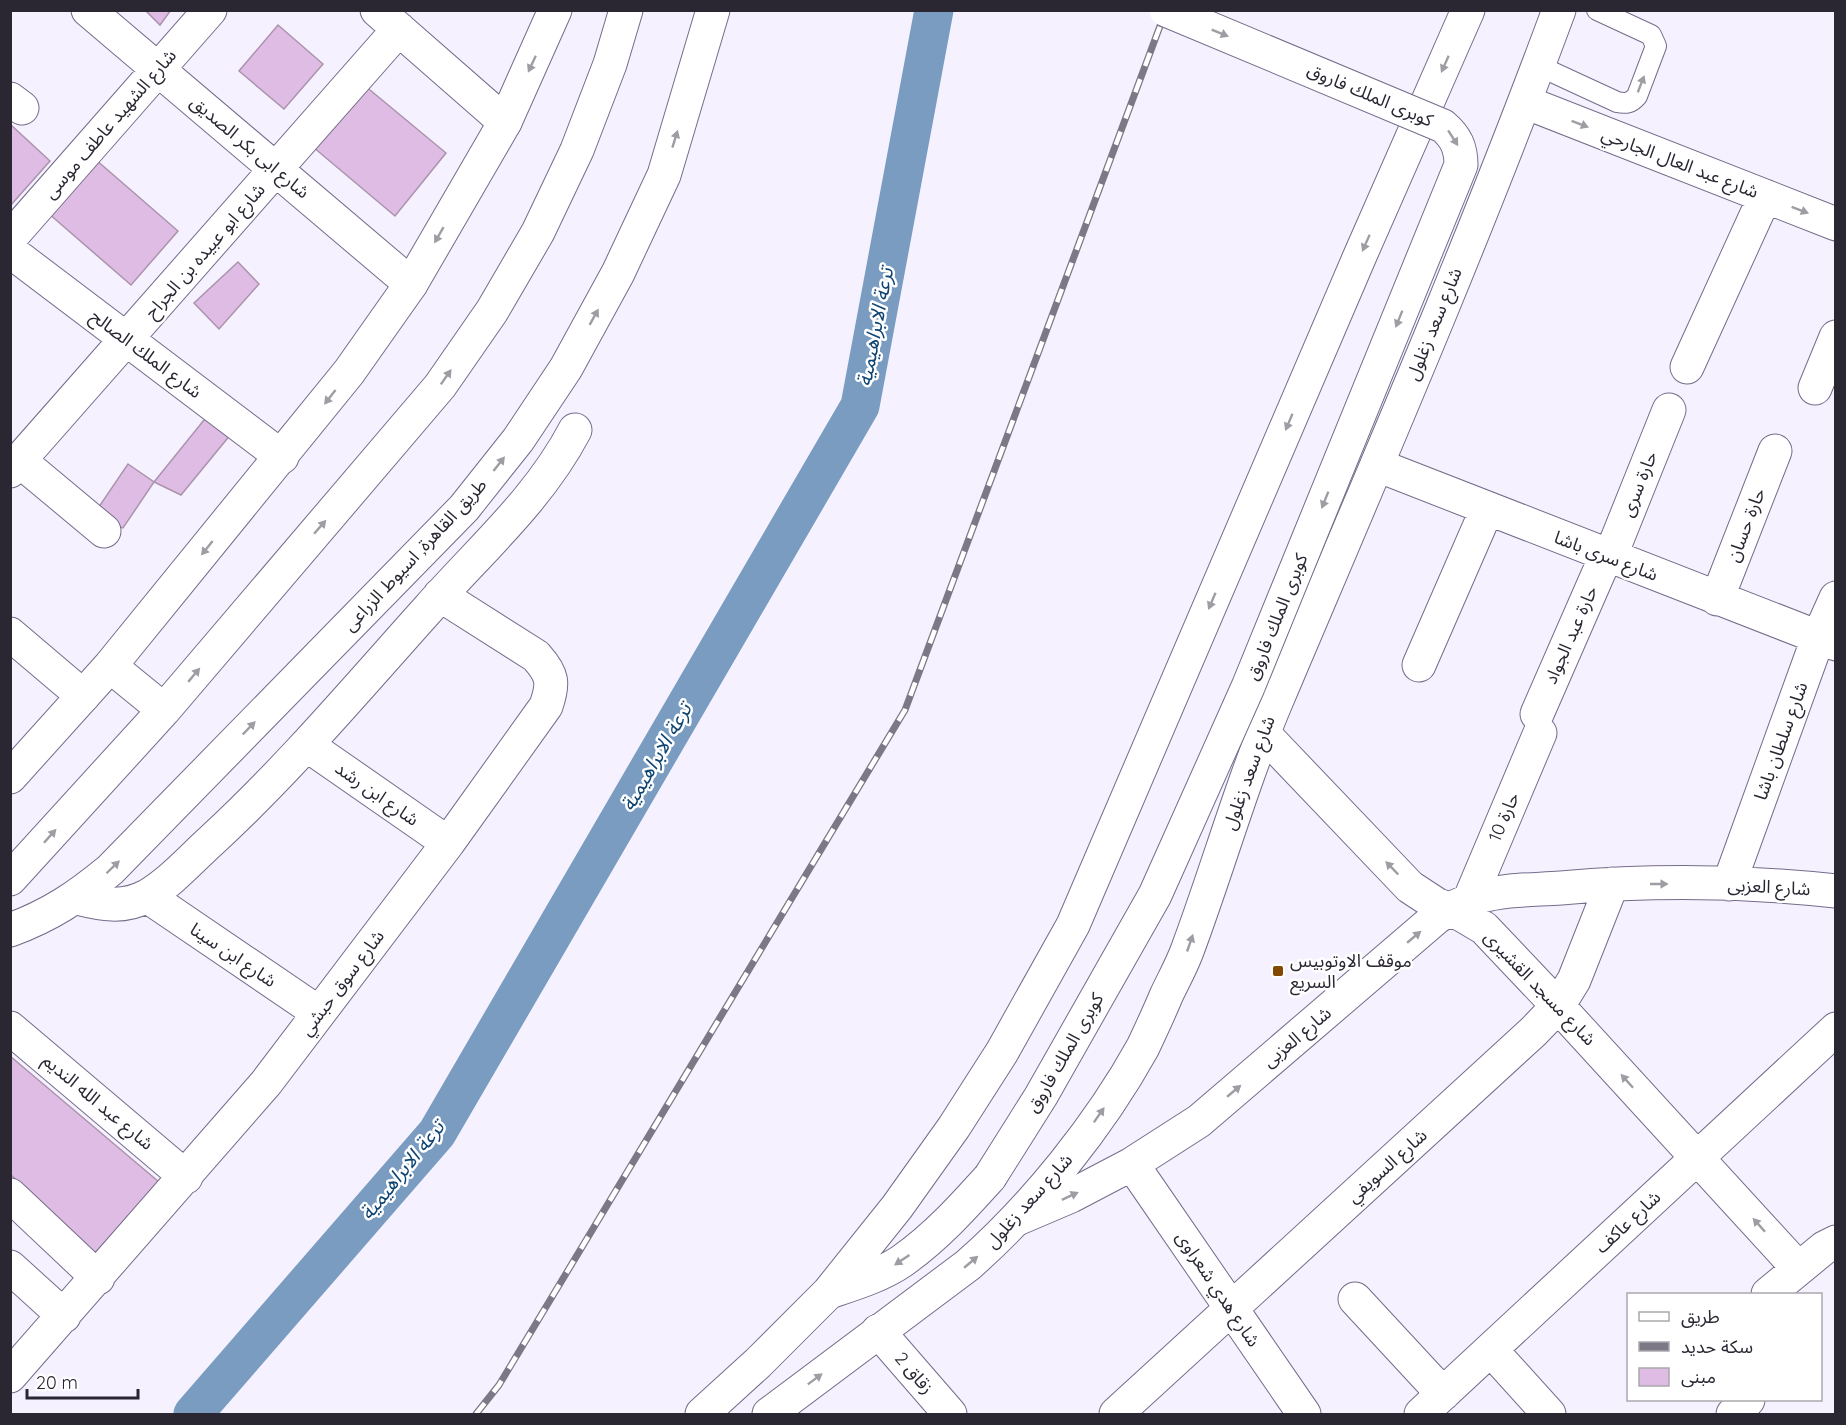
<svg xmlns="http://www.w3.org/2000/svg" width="1846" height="1425" font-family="Quicksand,'Noto Sans Arabic',sans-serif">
<rect width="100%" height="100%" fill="#f5f1ff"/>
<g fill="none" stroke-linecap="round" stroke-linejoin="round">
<path stroke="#7a9cc0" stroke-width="39" d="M193,1414L437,1133L860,406L934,10"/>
</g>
<path fill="#dfbce3" stroke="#ab93ad" stroke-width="1.5" d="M145,10H171L160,25Z
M278,25L323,64L284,109L239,71Z
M364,85L446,153L395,216L313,147Z
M10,124L50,161L10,206Z
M95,159L178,231L131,285L48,213Z
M238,262L259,284L219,329L194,303Z
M208,415L231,434L181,495L154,482Z
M128,464L154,482L123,528L90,520Z
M10,1056L159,1182L94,1254L10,1174Z"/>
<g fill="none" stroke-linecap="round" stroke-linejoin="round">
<g stroke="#756c8a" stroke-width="22">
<path id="lane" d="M1539,66L1617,102C1626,104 1631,103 1637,96L1656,46L1651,35L1597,10"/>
</g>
<g stroke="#756c8a" stroke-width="35">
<path id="street" d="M88,10L411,284
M377,10L505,122
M10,99L22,108
M1525,102L1836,224
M10,238L210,10
M10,251L282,457
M1687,367L1765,196
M1815,388L1836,337
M20,461L104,531
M1377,465L1836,644
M10,471L399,29
M1610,557L1669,410
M1717,599L1775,451
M10,634L83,696
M1419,665L1487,509
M1537,714L1606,556
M1263,733L1410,887L1436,904L1462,915L1484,928L1558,1006L1798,1268
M307,745L448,843
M1729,884L1818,638L1836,598
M147,896L319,1013
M77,898C101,904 123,909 147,896C171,882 191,859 212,840C290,768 358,687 429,608C480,550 539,499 575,430
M1469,901L1540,733
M10,1028L186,1177
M1132,1164L1304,1414
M10,1195L98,1278
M1017,1219L1071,1196L1132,1164L1199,1121L1437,917C1450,908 1464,902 1479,897C1505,889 1534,890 1561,888C1652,880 1745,881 1836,891
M10,1267L64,1316
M1768,1294L1824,1248L1836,1242
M1355,1299L1443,1394
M878,1331L950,1414
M1491,1350L1549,1414
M10,1376L266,1083L448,843L546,706C554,683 553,675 536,656L440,595
M1116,1414L1533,1032L1558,1006L1574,980L1612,884
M1421,1414L1836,1029
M1733,1414L1748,1400"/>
</g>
<g stroke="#756c8a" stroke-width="35">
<path id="secondary" d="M10,930C51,915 77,897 110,870L464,508L518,440L566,368L618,273L664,175L713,10
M829,1292C853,1284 880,1276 902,1261C936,1237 963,1207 990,1177
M702,1414L758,1363L829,1292L897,1207L954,1127L1002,1052L1073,925L1359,258L1468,10
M769,1414L968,1265C1034,1207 1100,1125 1143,1047C1151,1030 1159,1013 1166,996C1173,981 1181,967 1187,951C1218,868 1242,782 1277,700C1374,471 1473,243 1559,10"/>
</g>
<g stroke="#756c8a" stroke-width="35">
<path id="highway" d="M110,666L164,710
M10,777L110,666L349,372L411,284L505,122L555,10
M10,879L164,710L440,386L492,311L538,232L577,150L610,64L626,10"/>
</g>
<use href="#lane" stroke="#fff" stroke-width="20"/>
<use href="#street" stroke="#fff" stroke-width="33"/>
<use href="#secondary" stroke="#fff" stroke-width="33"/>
<use href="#highway" stroke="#fff" stroke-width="33"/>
<g stroke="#7c7885" stroke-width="7">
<path id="rail" d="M476,1414L499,1385L905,710L1166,10"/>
</g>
<use href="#rail" stroke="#fff" stroke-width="4.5" stroke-dasharray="14" stroke-linecap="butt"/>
<g stroke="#756c8a" stroke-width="35" stroke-linecap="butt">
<path id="secondary-bridge" d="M990,1177L1041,1096L1155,895L1248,687L1461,165C1461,148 1456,137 1443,126L1166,10"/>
</g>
<use href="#secondary-bridge" stroke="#fff" stroke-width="33"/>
</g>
<defs><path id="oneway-solid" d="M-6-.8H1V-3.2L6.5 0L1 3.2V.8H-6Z" transform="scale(1.5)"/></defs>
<g fill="#9f9da3">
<use href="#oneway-solid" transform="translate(1220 33) rotate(22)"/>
<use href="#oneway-solid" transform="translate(532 64) rotate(115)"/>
<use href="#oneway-solid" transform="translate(1445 64) rotate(114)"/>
<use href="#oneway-solid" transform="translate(1641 84) rotate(-69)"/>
<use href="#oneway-solid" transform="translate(1580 124) rotate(21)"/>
<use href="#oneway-solid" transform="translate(1453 138) rotate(57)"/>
<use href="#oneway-solid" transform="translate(675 139) rotate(-73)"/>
<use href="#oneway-solid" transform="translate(1800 210) rotate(21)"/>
<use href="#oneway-solid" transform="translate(439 235) rotate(120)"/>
<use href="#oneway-solid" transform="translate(1366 243) rotate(114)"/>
<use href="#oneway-solid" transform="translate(594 317) rotate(-61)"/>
<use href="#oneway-solid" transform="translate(1399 319) rotate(112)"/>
<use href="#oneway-solid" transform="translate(446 377) rotate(-55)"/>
<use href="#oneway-solid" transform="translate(330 397) rotate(128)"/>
<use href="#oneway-solid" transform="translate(1289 422) rotate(113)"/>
<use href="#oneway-solid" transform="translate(499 464) rotate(-52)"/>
<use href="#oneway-solid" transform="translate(1325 500) rotate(112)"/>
<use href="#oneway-solid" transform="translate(320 527) rotate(-49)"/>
<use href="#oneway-solid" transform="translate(207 548) rotate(129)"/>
<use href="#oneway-solid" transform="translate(1212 601) rotate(113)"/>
<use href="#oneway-solid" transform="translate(194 675) rotate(-50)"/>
<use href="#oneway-solid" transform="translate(249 728) rotate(-46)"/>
<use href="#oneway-solid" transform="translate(50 836) rotate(-48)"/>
<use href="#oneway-solid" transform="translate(113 867) rotate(-44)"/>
<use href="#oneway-solid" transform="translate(1392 868) rotate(-134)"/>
<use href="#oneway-solid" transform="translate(1659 884)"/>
<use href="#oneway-solid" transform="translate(1414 937) rotate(-40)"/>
<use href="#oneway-solid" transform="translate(1190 943) rotate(-71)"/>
<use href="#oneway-solid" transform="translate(1627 1081) rotate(-132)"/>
<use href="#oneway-solid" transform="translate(1234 1091) rotate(-40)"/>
<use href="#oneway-solid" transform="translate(1099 1115) rotate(-55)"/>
<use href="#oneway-solid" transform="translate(1070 1196) rotate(-25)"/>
<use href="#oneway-solid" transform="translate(1759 1225) rotate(-132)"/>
<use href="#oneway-solid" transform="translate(902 1260) rotate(146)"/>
<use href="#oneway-solid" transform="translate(971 1262) rotate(-40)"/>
<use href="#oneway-solid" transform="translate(815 1379) rotate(-37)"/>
</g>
<rect fill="#844900" stroke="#fff" stroke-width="2" x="1272" y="965" width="12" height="12" rx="3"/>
<g text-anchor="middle" stroke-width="5" stroke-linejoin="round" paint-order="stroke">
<g font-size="18" fill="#2a2632" stroke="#fff">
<text transform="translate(1370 95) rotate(23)" y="6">كوبرى الملك فاروق</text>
<text transform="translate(110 124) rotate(-49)" y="6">شارع الشهيد عاطف موسى</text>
<text transform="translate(250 147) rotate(40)" y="6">شارع ابى بكر الصديق</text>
<text transform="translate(1680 163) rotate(21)" y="6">شارع عبد العال الجارحي</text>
<text transform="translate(205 251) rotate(-49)" y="6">شارع ابو عبيده بن الجراح</text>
<text transform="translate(1434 324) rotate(-68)" y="6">شارع سعد زغلول</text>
<text transform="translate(146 354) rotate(37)" y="6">شارع الملك الصالح</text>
<text transform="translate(1639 484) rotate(-68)" y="6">حارة سرى</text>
<text transform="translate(1746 525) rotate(-69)" y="6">حارة حسان</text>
<text transform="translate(415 555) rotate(-47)" y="6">طريق القاهرة, اسيوط الزراعى</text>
<text transform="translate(1606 556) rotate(21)" y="6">شارع سرى باشا</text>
<text transform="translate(1277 617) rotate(-68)" y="6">كوبرى الملك فاروق</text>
<text transform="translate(1571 635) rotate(-66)" y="6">حارة عبد الجواد</text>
<text transform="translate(1781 741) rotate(-70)" y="6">شارع سلطان باشا</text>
<text transform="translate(1249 773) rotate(-70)" y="6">شارع سعد زغلول</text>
<text transform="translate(377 794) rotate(35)" y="6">شارع ابن رشد</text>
<text transform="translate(1504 817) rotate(-67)" y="6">حارة 10</text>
<text transform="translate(1769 887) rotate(3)" y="6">شارع العزبى</text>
<text transform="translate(233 955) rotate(34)" y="6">شارع ابن سينا</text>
<text transform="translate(342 983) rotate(-53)" y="6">شارع سوق حبشي</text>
<text transform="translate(1540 988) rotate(46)" y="6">شارع مسجد القشيرى</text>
<text transform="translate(1297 1037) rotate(-40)" y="6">شارع العزبى</text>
<text transform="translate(1065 1053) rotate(-60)" y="6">كوبرى الملك فاروق</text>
<text transform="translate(98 1102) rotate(40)" y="6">شارع عبد الله النديم</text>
<text transform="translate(1387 1166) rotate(-42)" y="6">شارع السويفي</text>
<text transform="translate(1029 1201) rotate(-48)" y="6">شارع سعد زغلول</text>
<text transform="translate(1628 1222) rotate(-43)" y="6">شارع عاكف</text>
<text transform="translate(1218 1289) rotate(56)" y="6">شارع هدي شعراوى</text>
<text transform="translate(914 1373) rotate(49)" y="6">زقاق 2</text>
</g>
<g font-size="18" fill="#2a2632" stroke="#fff" text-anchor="start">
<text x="1290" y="967">موقف الاوتوبيس<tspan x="1290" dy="21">السريع</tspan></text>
</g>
<g font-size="20" font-style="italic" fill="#0e4472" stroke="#fff">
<text transform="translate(875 327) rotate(-79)" y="7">ترعة الابراهيمية</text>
<text transform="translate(656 757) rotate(-60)" y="7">ترعة الابراهيمية</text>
<text transform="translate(402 1170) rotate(-51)" y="7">ترعة الابراهيمية</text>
</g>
</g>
<rect width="1846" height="1425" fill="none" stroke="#2a2632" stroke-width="24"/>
<rect x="1627" y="1293" width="195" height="108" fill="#ffffff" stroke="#aaa8ad" stroke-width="1.5"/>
<rect x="1639" y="1312" width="30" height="9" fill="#ffffff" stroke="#aaa8ad" stroke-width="1.5"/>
<text x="1681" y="1323" font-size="18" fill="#2a2632">طريق</text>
<rect x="1639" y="1342" width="30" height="9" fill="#7c7885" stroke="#aaa8ad" stroke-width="1.5"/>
<text x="1681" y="1353" font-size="18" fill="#2a2632">سكة حديد</text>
<rect x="1639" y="1368" width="30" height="18" fill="#dfbce3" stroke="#aaa8ad" stroke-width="1.5"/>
<text x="1681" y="1383" font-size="18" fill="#2a2632">مبنى</text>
<path d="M27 1389v9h111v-9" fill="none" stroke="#2a2632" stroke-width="3"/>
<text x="36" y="1389" font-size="18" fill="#2a2632" stroke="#ffffff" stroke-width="4.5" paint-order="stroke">20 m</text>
</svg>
